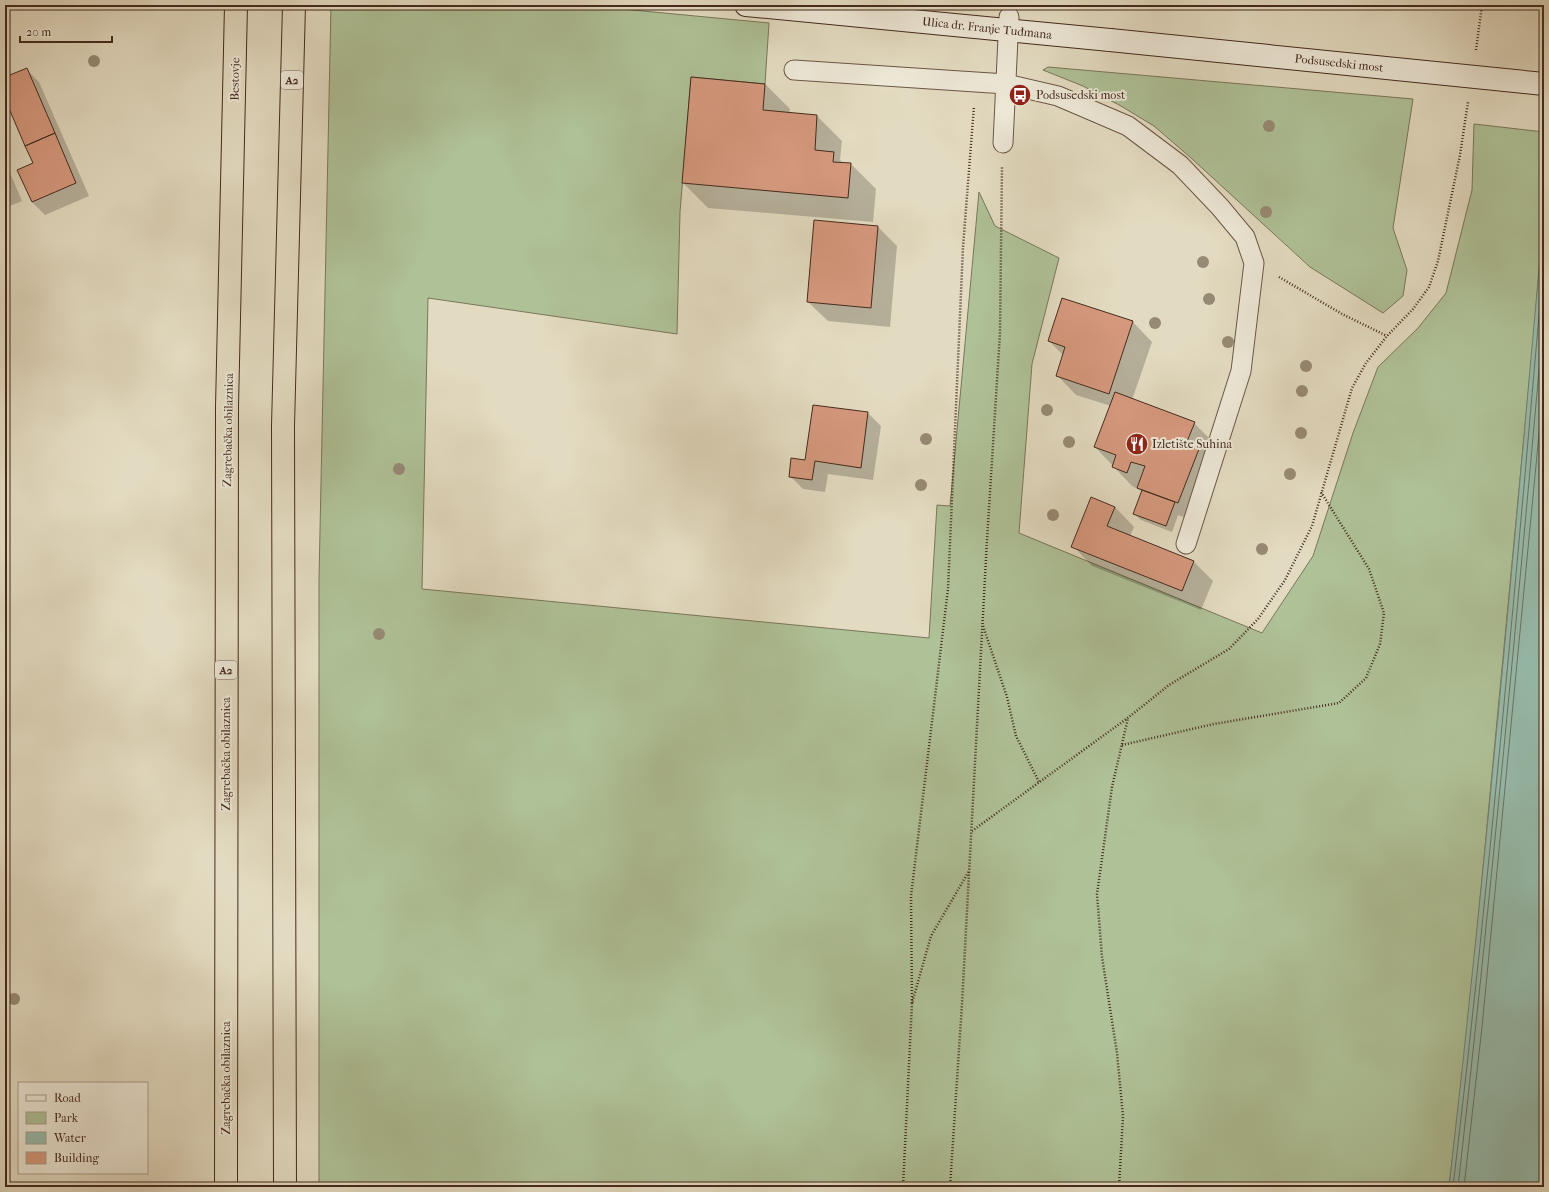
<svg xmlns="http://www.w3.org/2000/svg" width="1549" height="1192" font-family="'IM FELL French Canon',serif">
<rect width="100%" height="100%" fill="#e3dbc1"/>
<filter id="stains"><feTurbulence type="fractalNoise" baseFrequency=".005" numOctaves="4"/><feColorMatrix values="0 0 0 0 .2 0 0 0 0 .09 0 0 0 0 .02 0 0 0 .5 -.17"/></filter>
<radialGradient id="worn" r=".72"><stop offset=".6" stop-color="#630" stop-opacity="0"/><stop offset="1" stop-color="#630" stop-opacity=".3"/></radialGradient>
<path fill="#afc197" stroke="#7a765a" d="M331,5H580L769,23L765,84L691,77L680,212L677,334L428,298L422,589L929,638L937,505L950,506L979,192L995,226L1059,258L1032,364L1019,533L1262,633L1313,556L1353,433L1378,367L1418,328L1446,293L1472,190L1474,124L1544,132V213L1533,342L1468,1026L1449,1187H319V579Z
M1048,67L1413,99L1393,228L1407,270L1403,296L1383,313L1310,267L1190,157L1154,126L1121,106L1083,86L1043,70Z"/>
<path fill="#97bcac" stroke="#768273" d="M1544,213V1187H1449C1486,863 1515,538 1544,213Z"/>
<path fill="#0003" d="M26,69L39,82L89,196L45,215L32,202L18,170L34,164L5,97V78Z
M692,78L765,84L790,109L789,114L817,116L842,141L840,160L844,164H851L876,189L873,222L708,208L683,183Z
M5,161L22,201L5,208Z
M878,227L897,246L890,327L828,321L808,302Z
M1063,299L1133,322L1152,342L1132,400L1194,423L1213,442L1198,522L1178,515L1172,532L1141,520L1134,514L1143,492L1132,486L1095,447L1111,406L1076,395L1057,375L1064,356L1049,341Z
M868,413L881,426L873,480L828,474L825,492L803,489L790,476L806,461Z
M1115,507L1134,527L1130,536L1194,562L1213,581L1201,610L1092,566L1073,546Z"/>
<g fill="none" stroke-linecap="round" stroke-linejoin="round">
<path stroke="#6e7364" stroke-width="1" d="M1453,1187C1490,878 1517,568 1544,258
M1458,1187C1491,897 1518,606 1544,315
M1464,1187L1482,1027L1544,382"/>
</g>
<path fill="#d6997e" stroke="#442a1d" d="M27,68L55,133L25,146L5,99V77Z
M691,77L765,84L763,110L817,115L815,150L834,152L833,162L851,163L848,198L682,183Z
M55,133L76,183L32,202L17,170L33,163L25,146Z
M5,177L10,188L5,190Z
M814,220L878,226L871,308L807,302Z
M1062,298L1133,321L1109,394L1056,376L1065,347L1048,341Z
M1115,392L1195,422L1186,444L1199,449L1178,503L1137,488L1145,466L1131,462L1127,473L1112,467L1116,455L1094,447Z
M813,405L868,412L861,468L815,461L812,480L789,477L791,458L805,460Z
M1142,490L1175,502L1166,526L1133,514Z
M1091,497L1115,507L1107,526L1194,561L1182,591L1071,547Z"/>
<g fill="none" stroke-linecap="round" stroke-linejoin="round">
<g stroke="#6c5646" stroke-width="21">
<path id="service" d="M794,70L1006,84L1058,96L1128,126L1180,165L1220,207L1245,237L1254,263L1241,371L1186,544
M1003,143L1009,17"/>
</g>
<g stroke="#442a1d" stroke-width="24">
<path id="secondary" d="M746,5L1110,40"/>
</g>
<g stroke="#442a1d" stroke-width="24">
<path id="motorway" d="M226,1187L227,407L236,5
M285,1187L283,426L294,5"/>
</g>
<path stroke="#442a1d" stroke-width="2.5" stroke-dasharray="1 2" stroke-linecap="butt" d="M1476,50L1482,5
M1279,277L1342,314L1387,336
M983,626L1007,697L1016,736L1039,782
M1122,745L1214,724L1339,703L1366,678L1380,644L1384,613L1369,569L1321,492
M972,831L1129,717L1169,685L1229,649L1258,619L1285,580L1312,526L1352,388L1366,363L1387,336L1413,309L1429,287L1438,261L1460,155L1468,102
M912,1003L911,896L948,589L963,247L974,106
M903,1187L912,1003L931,936L969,871
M950,1187L962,1004L987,540L1000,333L1002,167
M1119,1187L1123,1116L1117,1053L1102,957L1097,894L1112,787L1128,718"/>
<use href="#service" stroke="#ede8d7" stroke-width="19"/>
<use href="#secondary" stroke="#ede8d7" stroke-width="22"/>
<use href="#motorway" stroke="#e3dbc1" stroke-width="22"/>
<g stroke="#442a1d" stroke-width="24" stroke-linecap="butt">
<path id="secondary-bridge" d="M1110,40L1544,84"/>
</g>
<use href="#secondary-bridge" stroke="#ede8d7" stroke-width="22"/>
</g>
<g fill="#978a74">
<circle cx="94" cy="61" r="6"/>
<circle cx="1269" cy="126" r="6"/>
<circle cx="1266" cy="212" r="6"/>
<circle cx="1203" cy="262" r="6"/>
<circle cx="1209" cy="299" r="6"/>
<circle cx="1155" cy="323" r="6"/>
<circle cx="1228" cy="342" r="6"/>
<circle cx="1306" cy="366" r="6"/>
<circle cx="1302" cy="391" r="6"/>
<circle cx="1047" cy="410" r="6"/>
<circle cx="1301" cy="433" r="6"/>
<circle cx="926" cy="439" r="6"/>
<circle cx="1069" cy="442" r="6"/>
<circle cx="399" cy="469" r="6"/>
<circle cx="1290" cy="474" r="6"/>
<circle cx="921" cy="485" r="6"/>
<circle cx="1053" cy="515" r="6"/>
<circle cx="1262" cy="549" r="6"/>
<circle cx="379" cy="634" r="6"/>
<circle cx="14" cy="999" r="6"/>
</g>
<defs>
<g id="bus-disc" transform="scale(1.15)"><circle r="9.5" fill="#8f2418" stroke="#ede8d7"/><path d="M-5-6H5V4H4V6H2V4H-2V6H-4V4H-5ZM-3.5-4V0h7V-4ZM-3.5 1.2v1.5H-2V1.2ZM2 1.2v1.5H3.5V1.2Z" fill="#fff"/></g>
<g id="restaurant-disc" transform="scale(1.15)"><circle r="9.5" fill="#8f2418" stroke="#ede8d7"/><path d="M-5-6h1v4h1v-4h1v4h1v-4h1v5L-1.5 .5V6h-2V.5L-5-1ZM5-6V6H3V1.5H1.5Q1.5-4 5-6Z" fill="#fff"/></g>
</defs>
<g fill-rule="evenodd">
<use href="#bus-disc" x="1020" y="95"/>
<use href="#restaurant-disc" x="1137" y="444"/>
</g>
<g text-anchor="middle" stroke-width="4" stroke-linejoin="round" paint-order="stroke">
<g fill="#ede8d7" stroke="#776355" stroke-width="1">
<rect x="281" y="71" width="22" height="18" rx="3"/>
<rect x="215" y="661" width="22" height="18" rx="3"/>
</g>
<g font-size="11" font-weight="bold" fill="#442a1d">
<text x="292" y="84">A2</text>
<text x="226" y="674">A2</text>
</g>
<g font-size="12" fill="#442a1d" stroke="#ede8d7">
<text transform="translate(987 28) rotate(6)" y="4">Ulica dr. Franje Tuđmana</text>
<text transform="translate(1339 63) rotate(6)" y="4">Podsusedski most</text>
<text transform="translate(235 79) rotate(-89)" y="4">Bestovje</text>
<text transform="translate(228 430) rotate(-89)" y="4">Zagrebačka obilaznica</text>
<text transform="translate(226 754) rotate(-90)" y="4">Zagrebačka obilaznica</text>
<text transform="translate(226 1078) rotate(-90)" y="4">Zagrebačka obilaznica</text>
</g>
<g font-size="12" fill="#442a1d" stroke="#ede8d7" text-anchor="start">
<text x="1036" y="99">Podsusedski most</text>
<text x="1152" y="448">Izletište Suhina</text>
</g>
</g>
<rect width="1549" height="1192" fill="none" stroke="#e3dbc1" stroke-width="20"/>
<rect x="6" y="6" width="1537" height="1180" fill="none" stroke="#442a1d" stroke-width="2"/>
<rect x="10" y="10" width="1529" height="1172" fill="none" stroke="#442a1d"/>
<rect x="18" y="1082" width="130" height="92" fill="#ede8d7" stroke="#a99c8d"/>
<rect x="26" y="1095" width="20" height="6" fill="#ede8d7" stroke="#a99c8d"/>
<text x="54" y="1102" font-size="12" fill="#442a1d">Road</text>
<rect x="26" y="1112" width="20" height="12" fill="#afc197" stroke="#a99c8d"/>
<text x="54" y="1122" font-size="12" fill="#442a1d">Park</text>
<rect x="26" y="1132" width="20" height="12" fill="#97bcac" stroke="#a99c8d"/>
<text x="54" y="1142" font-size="12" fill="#442a1d">Water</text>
<rect x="26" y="1152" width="20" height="12" fill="#d6997e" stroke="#a99c8d"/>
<text x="54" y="1162" font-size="12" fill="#442a1d">Building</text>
<path d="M20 36v6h92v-6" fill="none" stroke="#442a1d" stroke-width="2"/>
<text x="26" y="36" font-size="12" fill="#442a1d" stroke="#ede8d7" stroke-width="3" paint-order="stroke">20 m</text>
<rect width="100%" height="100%" filter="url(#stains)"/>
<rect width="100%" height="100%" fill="url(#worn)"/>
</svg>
